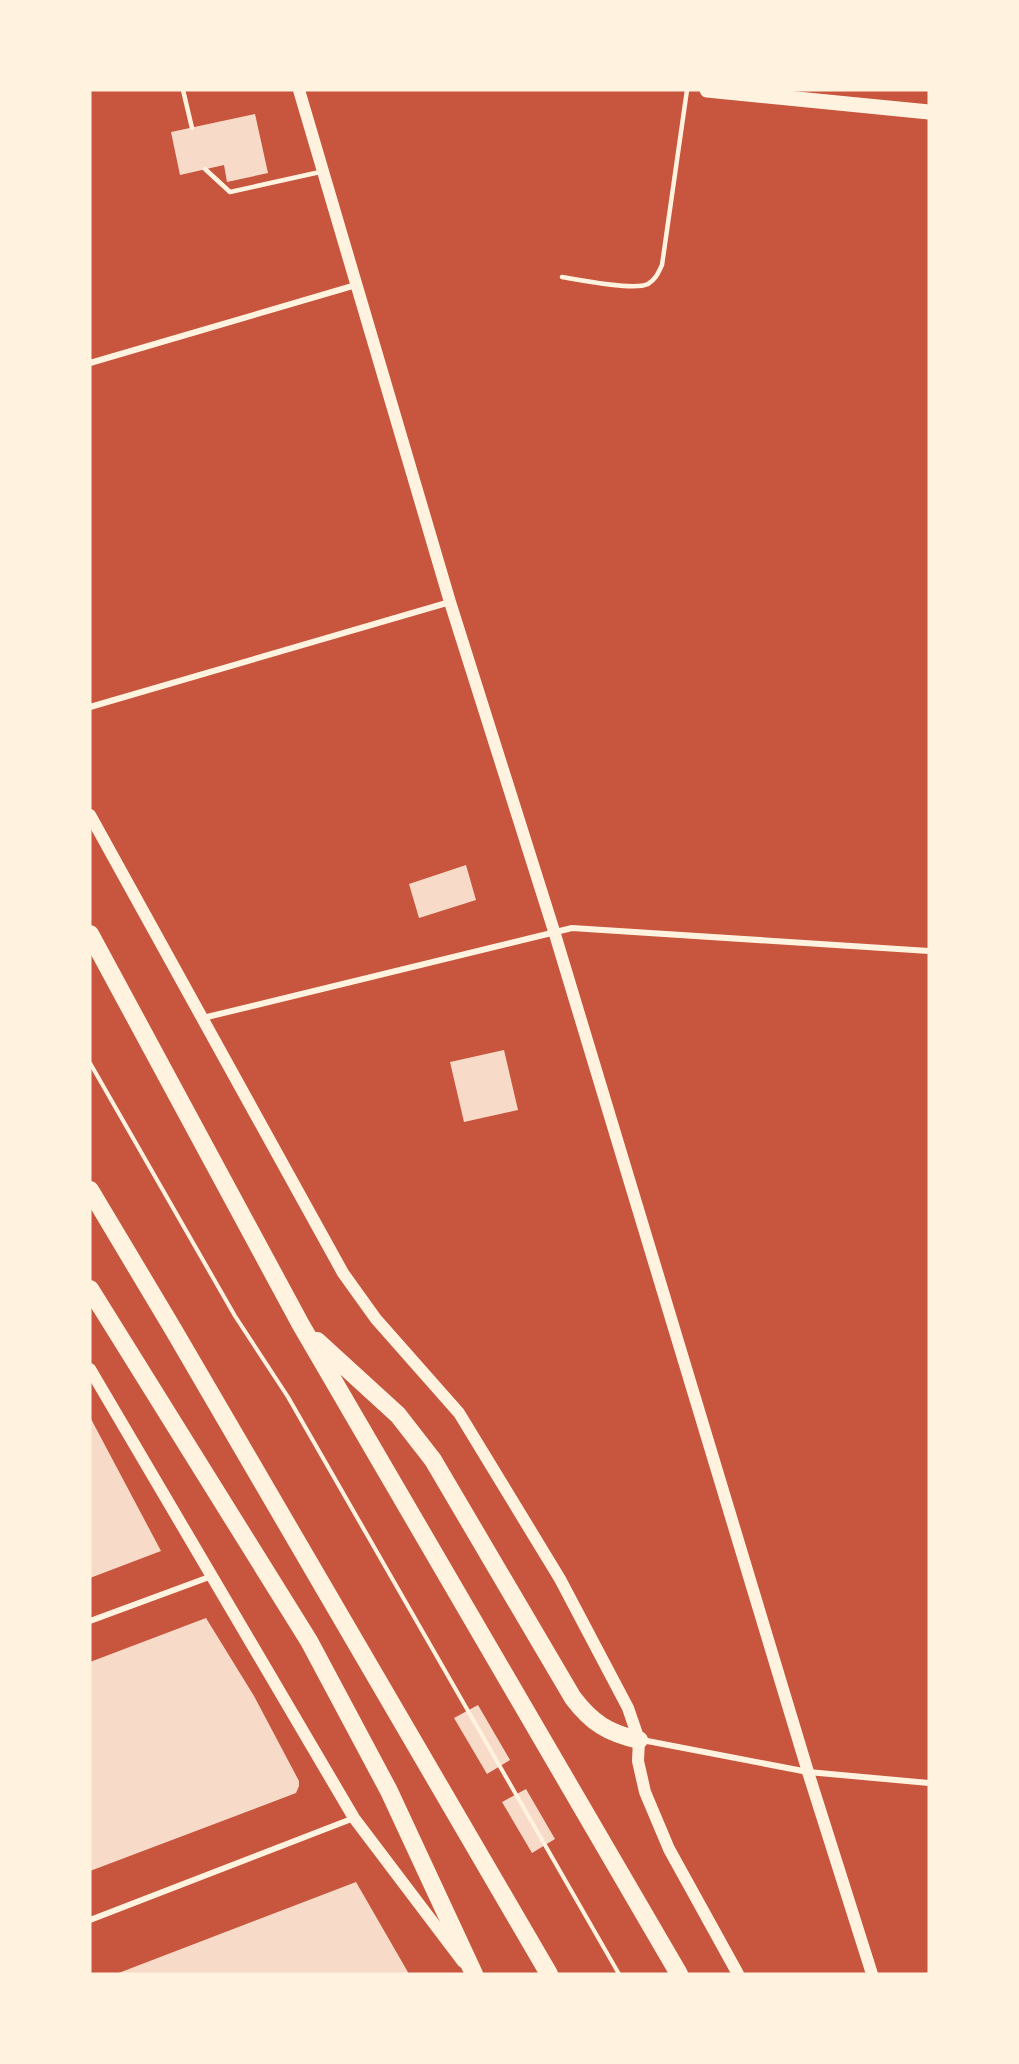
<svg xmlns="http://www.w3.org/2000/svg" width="1019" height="2064" font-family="Georgia,serif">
<rect width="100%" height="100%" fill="#c8553d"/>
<path fill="#f7dbc8" d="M255,114L268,173L227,182L224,165L180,175L171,132Z
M466,865L476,900L419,918L409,884Z
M504,1050L518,1110L464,1122L450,1062Z
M90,1417L161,1551L90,1578Z
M206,1618L254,1696L299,1781V1786L296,1793L90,1871V1662Z
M478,1705L510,1760L487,1774L454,1718Z
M526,1789L555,1839L532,1853L502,1802Z
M356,1882L409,1974H116L262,1918Z"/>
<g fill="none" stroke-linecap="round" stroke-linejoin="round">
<path stroke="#fff3e0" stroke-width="4" d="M90,1063L235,1316L288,1397L619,1974"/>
<path stroke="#fff3e0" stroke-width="4.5" d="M183,90L192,128
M205,169L230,192L320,172
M562,277C580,280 634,291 648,284C656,279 658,273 662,265L687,90"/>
<path stroke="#fff3e0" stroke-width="6" d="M90,363L356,285
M90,707L450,602
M203,1018L572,928L929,951
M90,1621L212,1576
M642,1740L808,1772L929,1783
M90,1920L354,1818"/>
<path stroke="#fff3e0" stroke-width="12" d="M299,90L450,602L554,931L808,1772L872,1974
M90,815L343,1273L376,1319L459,1413L560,1579L628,1708L639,1740L638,1761L645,1792L669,1849L738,1974
M90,1369L354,1818L463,1962"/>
<path stroke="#fff3e0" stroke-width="15" d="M707,90L929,112"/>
<path stroke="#fff3e0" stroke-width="18" d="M90,934L301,1325L679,1974
M90,1190L173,1329L549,1974
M90,1289L309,1641L389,1791L474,1974
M317,1341L398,1415L433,1460L573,1698C592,1723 608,1733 639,1740"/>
</g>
<rect width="1019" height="2064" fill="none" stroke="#fff3e0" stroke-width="183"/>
</svg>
